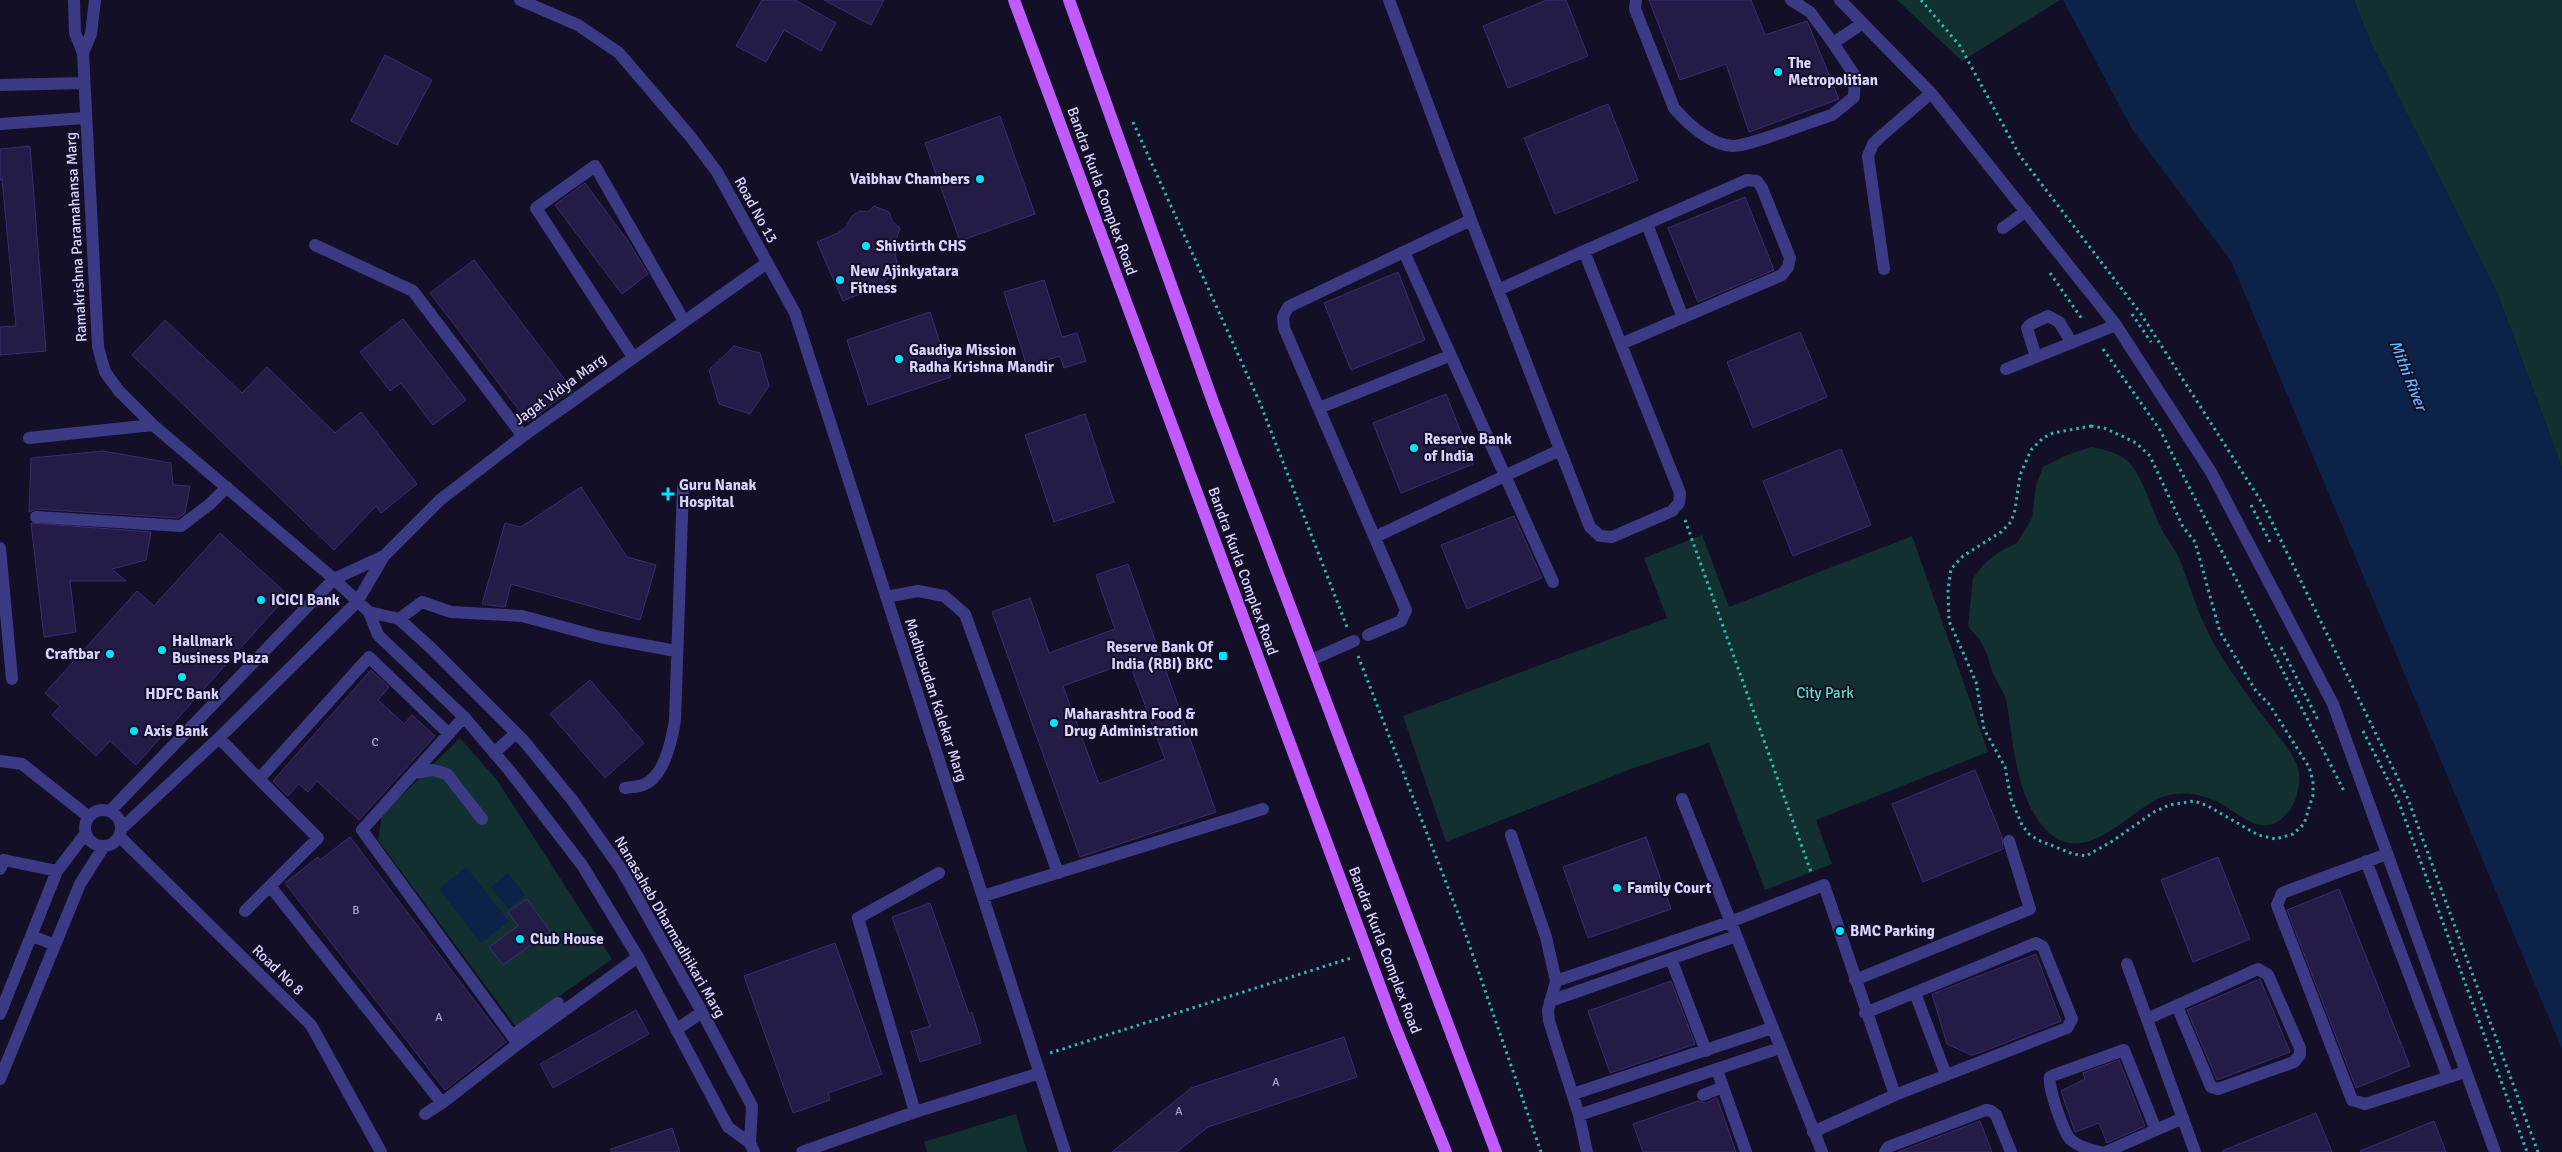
<svg xmlns="http://www.w3.org/2000/svg" width="2562" height="1152" font-family="Signika,sans-serif">
<rect width="100%" height="100%" fill="#130f26"/>
<path fill="#12302f" d="M1897,0H2060L1962,61Z
M2354,0H2562V468L2498,295L2369,39Z
M2091,447C2105,449 2124,454 2132,466C2145,484 2151,506 2160,526C2165,537 2174,547 2179,558C2189,581 2195,606 2206,628C2218,655 2245,691 2262,715C2274,731 2289,746 2297,765C2302,778 2298,799 2290,810C2267,839 2249,821 2225,806C2202,792 2174,788 2150,803C2122,821 2081,864 2048,832C2015,800 2014,742 2006,700C2004,691 1997,683 1994,675C1989,665 1988,653 1982,644C1979,637 1972,632 1968,626L1973,578L1984,564L1999,552L2017,543L2032,518L2036,485L2043,467L2067,455Z
M1702,535L1729,607L1912,536L1988,752L1816,820L1832,864L1765,890L1709,743L1631,769L1446,842L1403,716L1667,618L1644,558Z
M460,738L497,780L612,959L516,1027L378,840L382,815Z
M1016,1114L1027,1152H927L924,1142Z"/>
<path fill="#0c2248" d="M2063,0H2354L2369,39L2498,295L2562,468V1049L2231,261L2132,129Z
M466,867L509,921L481,943L439,889Z
M508,873L525,895L508,909L491,887Z"/>
<path fill="#241b47" stroke="#3b2d73" fill-rule="evenodd" d="M762,0H795L836,23L821,51L784,30L766,62L736,46Z
M824,0H884L871,25Z
M1547,0H1566L1588,56L1508,88L1483,26Z
M1649,0H1751L1765,35L1807,21L1839,99L1749,132L1726,64L1680,80Z
M385,55L432,80L397,145L351,121Z
M1608,104L1638,180L1555,214L1524,138Z
M1000,116L1035,214L960,241L925,143Z
M30,146L46,351L0,355V327L16,326L2,179L0,180V149Z
M585,183L628,241L648,274L622,294L555,205Z
M1745,197L1774,270L1698,302L1668,228Z
M874,206L889,212L893,222L900,228L895,243L898,248L895,252L898,268L883,284L843,301L817,242L838,233L846,227L852,216L860,211L868,212Z
M474,260L572,389L528,422L430,293Z
M1398,272L1425,340L1351,370L1324,303Z
M1044,280L1062,337L1077,333L1086,361L1064,368L1060,356L1027,367L1004,292Z
M930,312L951,377L868,405L847,340Z
M403,319L466,400L433,425L401,383L390,391L360,352Z
M165,320L242,393L267,367L335,433L361,412L417,484L381,513L376,506L334,550L132,355Z
M1800,332L1827,397L1753,428L1727,362Z
M734,346L760,353L769,386L750,414L719,404L709,370Z
M1446,394L1473,464L1401,493L1373,423Z
M1085,414L1114,502L1054,522L1025,435Z
M1841,449L1871,525L1793,556L1763,481Z
M103,451L171,463L173,485L190,486L185,513L178,518L36,509L29,512L31,458Z
M581,487L627,557L656,565L640,620L511,584L505,607L482,604L505,523L521,527Z
M1514,516L1542,578L1467,609L1441,545Z
M31,523L151,532L146,560L112,569L126,581H70L76,632L44,637Z
M220,533L288,595L136,765L110,741L96,756L52,715L60,706L45,693L137,591L154,606Z
M1128,564L1216,812L1080,857L992,612L1030,598L1049,653L1115,629L1096,575ZM1129,662L1165,759L1099,784L1063,686Z
M371,670L389,687L378,700L404,724L412,715L435,736L359,820L317,781L308,792L299,784L288,796L273,781Z
M590,680L644,743L605,778L550,714Z
M1975,770L2002,837L2003,849L1923,882L1892,804Z
M350,837L506,1042L445,1090L285,883L318,857L320,860Z
M1646,837L1671,909L1588,938L1563,867Z
M2218,857L2250,939L2193,962L2161,880Z
M2339,889L2410,1066L2356,1088L2287,910Z
M527,899L550,931L503,965L489,947L518,926L508,912Z
M930,903L969,1014L972,1012L981,1043L920,1062L911,1032L930,1026L892,917Z
M835,943L882,1074L828,1093L830,1100L793,1113L744,976Z
M2036,954L2061,1021L1979,1053L1971,1055L1947,1044L1932,994Z
M2260,979L2290,1052L2217,1080L2187,1010Z
M1671,981L1695,1044L1610,1073L1588,1011Z
M636,1010L649,1034L553,1088L540,1064Z
M1344,1037L1357,1077L1208,1127L1177,1152H1112L1191,1088Z
M2119,1060L2145,1126L2107,1143L2099,1123L2075,1132L2061,1091L2085,1079L2083,1073Z
M1717,1098L1736,1152H1643L1633,1124L1698,1101L1706,1103Z
M2316,1113L2332,1152H2222V1151Z
M1980,1121L1992,1152H1898Z
M2434,1121L2446,1152H2361L2360,1151Z
M672,1128L680,1152H611V1149Z"/>
<g fill="none" stroke-linecap="round" stroke-linejoin="round">
<path stroke="#2fb8b0" stroke-width="3" stroke-dasharray="2.5 4" stroke-linecap="butt" d="M1921,0L1960,46L2020,156L2141,314L2264,506L2408,799L2538,1152
M1133,122L1260,403L1347,627
M2050,273L2082,319
M2132,314L2151,342
M2103,349L2160,430L2345,793
M2091,426L2104,428L2124,437L2136,443L2150,456L2183,527L2195,542L2220,632L2256,691L2269,704L2309,767L2313,781V795L2304,824L2293,834L2276,839L2258,835L2208,806L2194,801L2169,805L2154,812L2111,842L2086,856L2073,854L2038,840L2029,834L2022,825L2011,799L2005,767L1984,729L1976,682L1949,621L1948,590L1951,569L1963,556L2001,532L2011,522L2015,510L2020,475L2031,450L2043,438L2053,433Z
M2251,505L2270,542
M1685,520L1811,872
M2281,647L2319,722
M1358,656L1461,921L1541,1152
M2363,731L2398,800L2527,1152
M1050,1053L1351,958"/>
<path stroke="#3d3a85" stroke-width="12" d="M74,0L75,33L83,53L98,347L105,372L119,391L153,425L334,579L369,612L378,635L464,717L509,770L582,865L638,957L728,1127L750,1143
M520,0L578,25L619,53L690,136L717,172L795,313L1065,1152
M1389,0L1471,220L1590,527L1600,536L1612,537L1672,511L1679,503L1680,493L1584,251L1498,290
M1636,0L1635,9L1674,108C1688,124 1710,144 1732,146C1748,147 1812,121 1832,115L1854,97L1855,76L1833,43L1863,23
M1791,0L1810,12L1833,43
M1840,0L1931,93L2116,325L2211,472L2333,704L2495,1152
M83,53L91,34L95,0
M0,85L84,83
M0,124L85,118
M1647,224L1683,318
M2003,228L2026,211
M315,245L413,291L523,436
M1584,251L1747,180L1757,181L1762,188L1790,258L1788,267L1782,275L1621,344
M1404,252L1553,582
M1884,269L1868,156L1873,144L1880,137L1931,93
M633,357L536,208L595,166L684,321
M2036,357L2027,328L2031,324L2048,316L2059,322L2072,343
M2006,369L2116,325
M1319,408L1449,356
M29,438L153,425
M36,517L181,526L210,504L227,487
M1375,537L1560,450
M0,548L12,679
M886,597L918,591L944,596L965,614L1058,873
M369,612L399,619L432,649L523,740L573,801L621,869L702,1012L752,1106L750,1143L754,1152
M399,619L422,602L451,612L522,616L600,637L676,651
M1368,635L1401,621L1406,610L1284,328L1283,317L1288,307L1471,220
M1311,660L1354,641
M464,717L362,830L518,1044L638,957
M449,734L369,657L259,779L318,838L270,886L442,1103L518,1044
M219,738L259,779
M494,753L516,733
M0,761L22,764L89,817
M413,773L433,770L447,774L482,819
M625,788C631,787 640,787 645,784C665,775 672,739 675,720L683,487
M1682,799L1822,1152
M85 828a18 18 0 1 1 36 0a18 18 0 1 1-36 0Z
M110,811L334,579L384,556
M121,829L219,738L357,602L384,556L440,500L523,436L767,263
M1511,835L1546,937L1556,981L1548,1010L1549,1021L1579,1115L1587,1152
M119,836L311,1025L381,1152
M2387,854L2282,893L2277,905L2352,1100L2365,1104L2465,1072
M2366,861L2448,1077
M0,869L4,860L57,871
M983,896L1263,809
M245,911L270,886
M32,936L55,945
M1671,959L1706,1051
M2127,964L2195,1152
M1855,980L2030,909L2009,841
M1556,981L1730,922L1824,885L1895,1095L1813,1132
M1915,993L1946,1075
M1550,1001L1736,936
M1865,1013L2036,943L2043,947L2072,1019L2067,1028L1895,1095
M0,1014L57,871L86,833
M2147,1019L2258,969L2268,975L2300,1048V1055L2294,1062L2218,1089L2211,1087L2177,1006
M676,1030L702,1012
M512,1036L558,1003
M1717,1070L1746,1152
M0,1079L80,884L104,846
M1573,1094L1772,1028
M1703,1095L1723,1087
M915,1112L858,918L939,873
M425,1114L442,1103
M1579,1115L1780,1048
M802,1152L915,1112L1040,1073
M1885,1152L1888,1147L1986,1110L1991,1111L1996,1115L2011,1152
M2100,1152C2091,1150 2078,1146 2071,1140C2064,1134 2047,1085 2050,1077L2054,1075L2124,1050L2156,1130
M2106,1152L2183,1118"/>
<path stroke="#c25bff" stroke-width="12" d="M1014,0L1394,1024L1446,1152
M1069,0L1214,405L1496,1152"/>
</g>
<g fill="#00e5ff" stroke="#130f26" stroke-width="2">
<circle cx="1778" cy="72" r="5"/>
<circle cx="980" cy="179" r="5"/>
<circle cx="866" cy="246" r="5"/>
<circle cx="840" cy="280" r="5"/>
<circle cx="899" cy="359" r="5"/>
<circle cx="1414" cy="448" r="5"/>
<path d="M665.5 486.5h5v5h5v5h-5v5h-5v-5h-5v-5h5z"/>
<circle cx="261" cy="600" r="5"/>
<circle cx="162" cy="650" r="5"/>
<circle cx="110" cy="654" r="5"/>
<rect x="1218" y="651" width="10" height="10" rx="2.5"/>
<circle cx="182" cy="677" r="5"/>
<circle cx="1054" cy="723" r="5"/>
<circle cx="134" cy="731" r="5"/>
<circle cx="1617" cy="888" r="5"/>
<circle cx="1840" cy="931" r="5"/>
<circle cx="520" cy="939" r="5"/>
</g>
<g text-anchor="middle" stroke-width="4" stroke-linejoin="round" paint-order="stroke">
<g font-size="12" fill="#aca6d1">
<text x="375" y="746">C</text>
<text x="356" y="914">B</text>
<text x="439" y="1021">A</text>
<text x="1276" y="1086">A</text>
<text x="1179" y="1115">A</text>
</g>
<g font-size="15" font-weight="bold" fill="#d9d4ff" stroke="#130f26" text-anchor="start">
<text x="1788" y="68">The<tspan x="1788" dy="17">Metropolitian</tspan></text>
<text x="970" y="184" text-anchor="end">Vaibhav Chambers</text>
<text x="876" y="251">Shivtirth CHS</text>
<text x="850" y="276">New Ajinkyatara<tspan x="850" dy="17">Fitness</tspan></text>
<text x="909" y="355">Gaudiya Mission<tspan x="909" dy="17">Radha Krishna Mandir</tspan></text>
<text x="1424" y="444">Reserve Bank<tspan x="1424" dy="17">of India</tspan></text>
<text x="679" y="490">Guru Nanak<tspan x="679" dy="17">Hospital</tspan></text>
<text x="271" y="605">ICICI Bank</text>
<text x="172" y="646">Hallmark<tspan x="172" dy="17">Business Plaza</tspan></text>
<text x="1213" y="652" text-anchor="end">Reserve Bank Of<tspan x="1213" dy="17">India (RBI) BKC</tspan></text>
<text x="100" y="659" text-anchor="end">Craftbar</text>
<text x="182" y="699" text-anchor="middle">HDFC Bank</text>
<text x="1064" y="719">Maharashtra Food &amp;<tspan x="1064" dy="17">Drug Administration</tspan></text>
<text x="144" y="736">Axis Bank</text>
<text x="1627" y="893">Family Court</text>
<text x="1850" y="936">BMC Parking</text>
<text x="530" y="944">Club House</text>
</g>
<g font-size="15" fill="#d9d4ff" stroke="#130f26">
<text transform="translate(1102 191) rotate(70)" y="5">Bandra Kurla Complex Road</text>
<text transform="translate(756 210) rotate(61)" y="5">Road No 13</text>
<text transform="translate(76 237) rotate(-93)" y="5">Ramakrishna Paramahansa Marg</text>
<text transform="translate(560 389) rotate(-36)" y="5">Jagat Vidya Marg</text>
<text transform="translate(1243 571) rotate(70)" y="5">Bandra Kurla Complex Road</text>
<text transform="translate(936 700) rotate(72)" y="5">Madhusudan Kalekar Marg</text>
<text transform="translate(670 927) rotate(60)" y="5">Nanasaheb Dharmadhikari Marg</text>
<text transform="translate(1385 950) rotate(69)" y="5">Bandra Kurla Complex Road</text>
<text transform="translate(278 970) rotate(44)" y="5">Road No 8</text>
</g>
<g font-size="15" fill="#5fe0c0" stroke="#130f26">
<text x="1825" y="698">City Park</text>
</g>
<g font-size="16" font-style="italic" fill="#62b6ff" stroke="#130f26">
<text transform="translate(2409 375) rotate(68)" y="6">Mithi River</text>
</g>
</g>
</svg>
